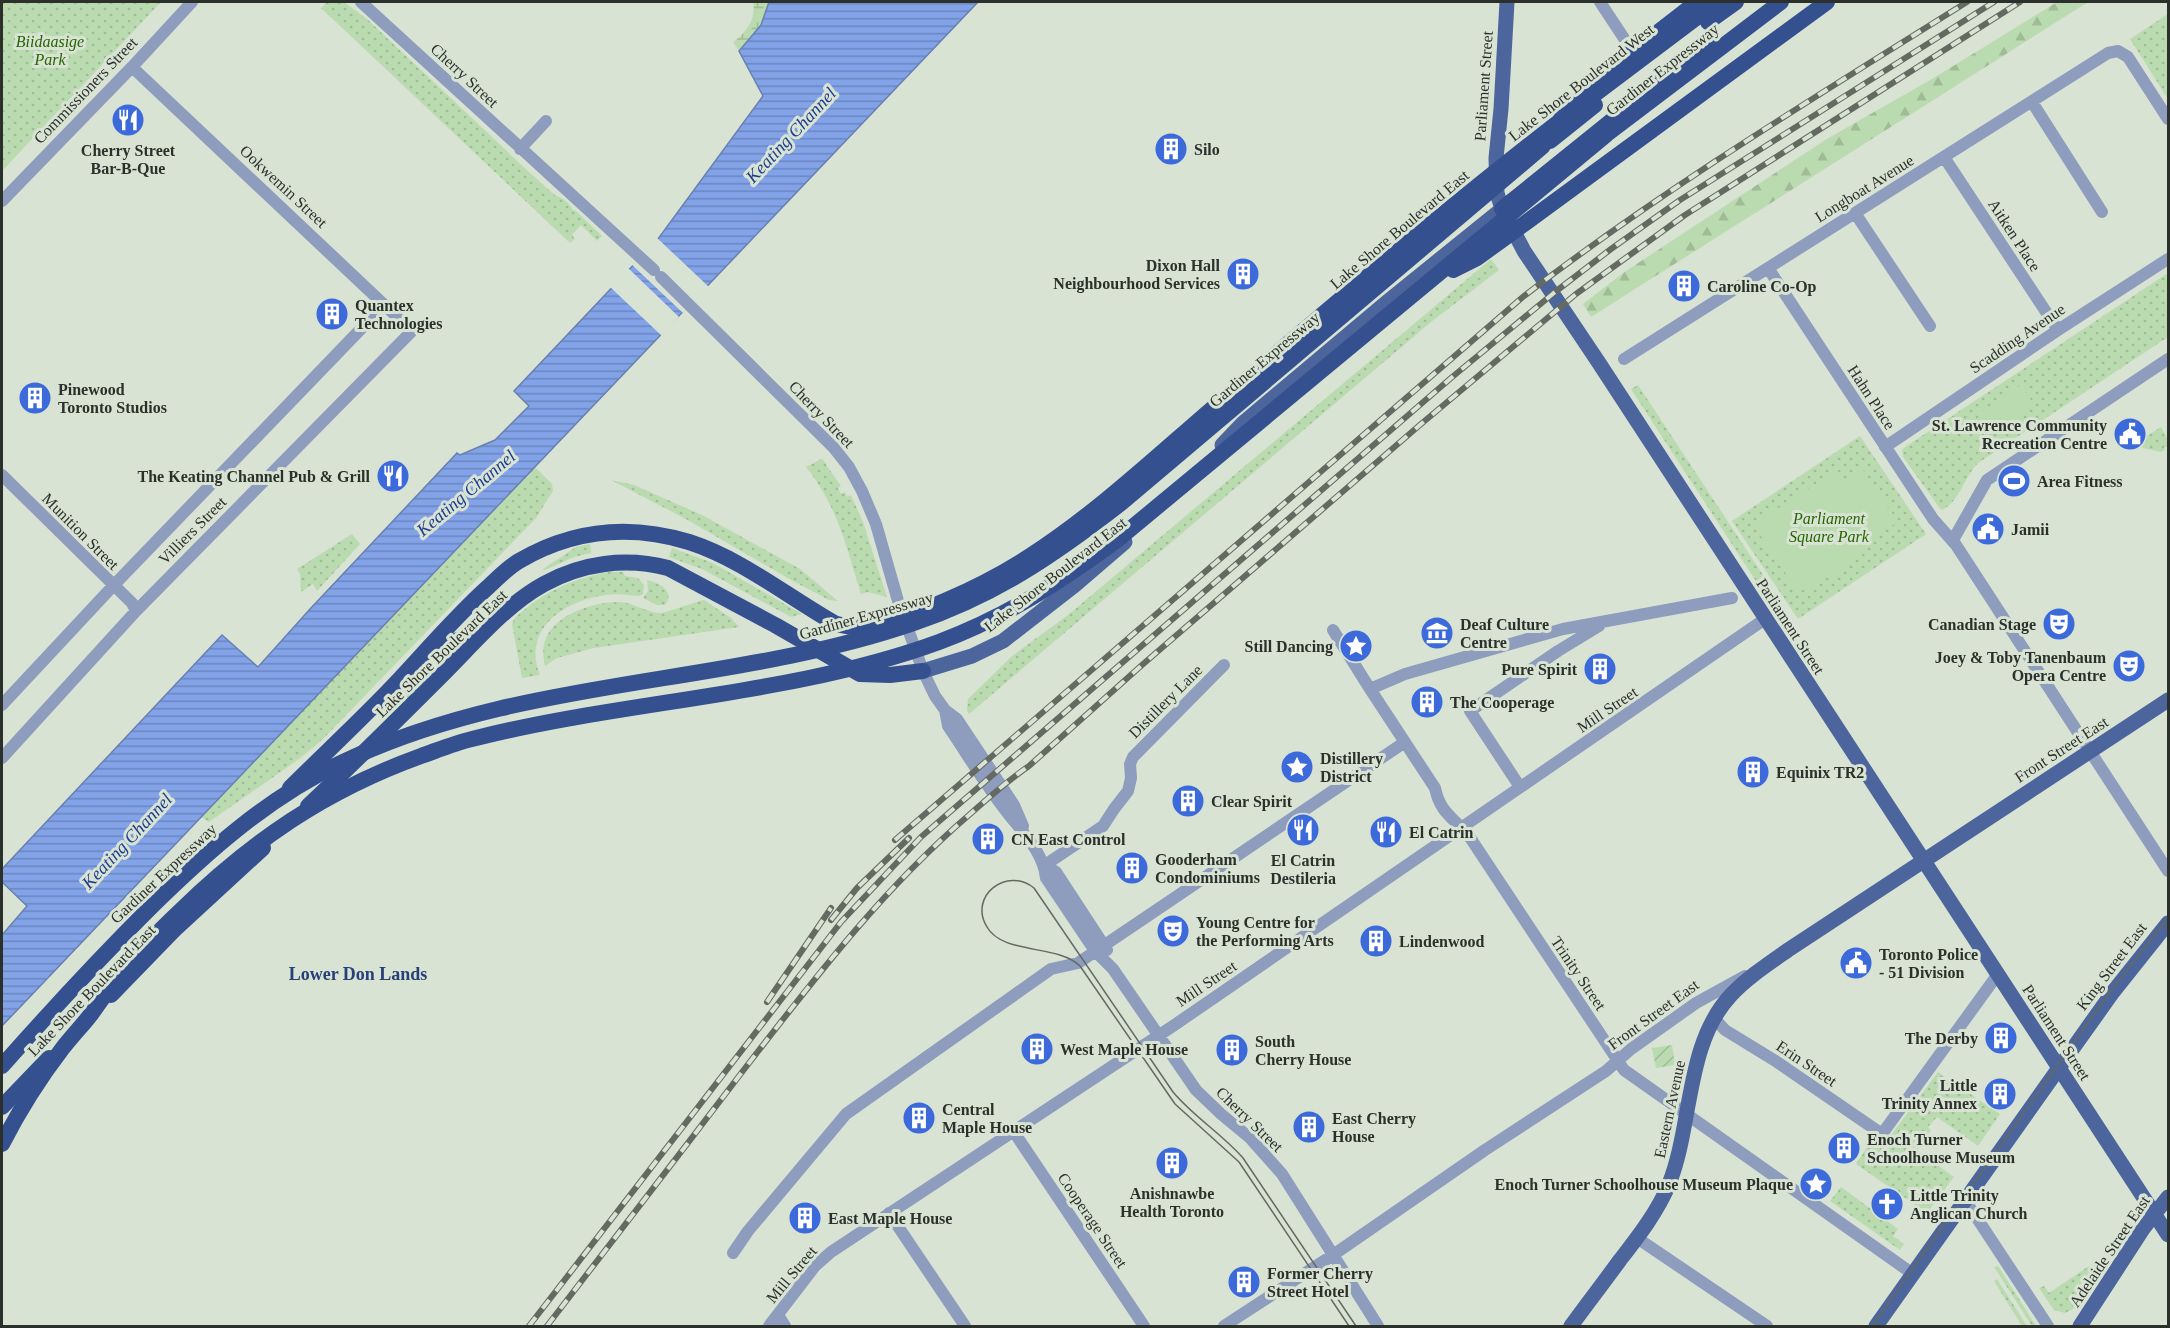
<svg xmlns="http://www.w3.org/2000/svg" width="2170" height="1328" font-family="'Times New Roman',serif">
<defs>
<pattern id="grass-dots" width="8" height="8" patternUnits="userSpaceOnUse" patternTransform="scale(1.5)"><rect width="8" height="8" fill="#badbaf"/><path d="M2 2h.1M6 6h.1" fill="none" stroke="#a0bc97" stroke-width="1.8" stroke-linecap="round"/></pattern>
<pattern id="forest-firs" width="22" height="20" patternUnits="userSpaceOnUse" patternTransform="scale(1.5)"><rect width="22" height="20" fill="#badbaf"/><path d="M5 1l3.5 6h-7zM16 11l3.5 6h-7z" fill="#a0bc97"/></pattern>
<pattern id="wetland-marsh" width="20" height="14" patternUnits="userSpaceOnUse" patternTransform="scale(1.5)"><rect width="20" height="14" fill="#badbaf"/><path d="M1 5h8M5 5V1M11 12h8M15 12V8" fill="none" stroke="#a0bc97"/></pattern>
<pattern id="garden-furrows" width="10" height="10" patternUnits="userSpaceOnUse" patternTransform="scale(1.5)"><rect width="10" height="10" fill="#badbaf"/><path d="M-1 1l2-2M0 10L10 0M9 11l2-2" fill="none" stroke="#a0bc97"/></pattern>
<pattern id="water-rules" width="6" height="5" patternUnits="userSpaceOnUse" patternTransform="scale(1.5)"><rect width="6" height="5" fill="#83a3e9"/><path d="M0 2.5h6" fill="none" stroke="#6b85bd"/></pattern>
</defs>
<rect width="100%" height="100%" fill="#d8e3d4"/>
<path fill="url(#grass-dots)" d="M2,2H161L2,171Z
M327,2H344L367,19L529,172L556,196C561,196 571,205 573,210H575L602,236L597,241L581,225L572,235L575,239L570,243L321,8Z
M2168,14V99L2130,39Z
M1491,259L1499,270L1431,322L969,714L967,710L968,699L1012,656L1068,615Z
M2168,273V337L1978,463C1965,476 1957,506 1941,510L1903,457L1902,450L1905,447Z
M1638,385L1771,587L1763,592L1631,389Z
M2161,427L2168,440V447H2164L2165,450L2161,452L2143,448L2139,441Z
M1860,436L1926,534L1798,619L1732,521Z
M821,459L823,460L841,486L838,488L841,494L845,492L847,497L851,495L863,522L887,597L868,592L861,594C846,546 838,507 806,467Z
M535,467L552,484L553,491L536,518L323,739L299,759L209,822L201,817Z
M611,480L634,485L702,515L800,569L838,601L829,600L793,581L686,519Z
M352,534L360,544L317,591L313,584L301,592L300,574L297,569Z
M590,544L591,553L574,557L545,570L543,569L576,547Z
M672,548L713,563L802,614L791,617L702,569L669,557Z
M609,572H623L625,576L638,578L644,585L643,594L639,596C628,595 617,593 606,595C565,600 521,629 540,675L522,678L512,624L514,619C542,592 572,579 609,572Z
M647,580C659,583 676,591 665,605H657L643,598L648,591Z
M704,600L731,618L739,627L594,648L557,658L545,666C543,656 542,647 546,638C556,614 594,602 618,602C633,602 645,612 659,613C664,614 694,602 704,600Z
M419,672L428,680L390,718L382,713Z
M1938,1072L2000,1114L1978,1146L1937,1117L1928,1127L1931,1130L1917,1150L1954,1177L1927,1213L1856,1164L1872,1140L1883,1146Z
M1841,1187L1898,1229L1893,1236L1904,1244L1900,1250L1830,1201Z
M1998,1266L2036,1326H2032L1994,1267Z
M2089,1266L2097,1273L2075,1308L2065,1313L2054,1310L2039,1288L2044,1286L2049,1293Z
M1997,1279L2027,1326H2022L1994,1281Z"/>
<path fill="url(#forest-firs)" d="M2057,2H2088L1591,317L1583,304L1623,273L1825,140L1932,79Z"/>
<path fill="url(#wetland-marsh)" d="M753,2H769L761,25L739,51L733,42C747,32 756,19 753,2Z"/>
<path fill="url(#garden-furrows)" d="M1672,1045L1675,1065L1656,1068L1652,1048Z"/>
<path fill="#badbaf" d="M2021,385L2035,406L1994,434L1980,412Z
M1862,468L1898,522L1872,539C1865,564 1823,579 1801,591L1799,588L1796,589L1760,535L1762,534L1755,523L1837,470L1844,480Z"/>
<path fill="url(#water-rules)" stroke="#6980b0" stroke-width="1.5" d="M769,2H978L2,1026V935L27,906L2,882V869L222,635L258,667L310,609L457,453L460,455L495,440L529,406L514,391L658,239L763,96L739,51L761,25Z"/>
<path fill="#d8e3d4" d="M656,237L709,287L683,313L630,263Z
M627,267L679,317L662,336L609,286Z"/>
<g fill="none" stroke-linecap="round" stroke-linejoin="round">
<path stroke="#8e9dbd" stroke-width="12" d="M361,2L654,270
M1600,2L1637,58
M2032,102L2102,212
M520,149L546,121
M1944,157L2058,330
M2,201L132,67L192,2
M1855,213L1930,326
M1768,268L1933,519L1956,545L2168,871
M661,277L834,448L849,467L862,491L876,524L898,601L923,671L935,696L945,710L957,719L1014,805L1023,826
M1624,359L2108,53L2118,51L2128,57L2168,119
M1885,447L2058,330L2168,259
M2,475L132,603L136,611
M1953,540L1987,480L2168,359
M1333,630L1370,689L1435,788C1441,816 1456,818 1471,839L1624,1070L1913,1274
M1370,689L1405,674L1563,629L1732,598
M2,705L113,586L384,305
M945,710L948,726C967,754 985,784 1006,811C1022,832 1043,851 1046,878L1095,951L1113,969L1196,1090L1221,1114L1250,1138L1282,1174L1378,1326
M2,758L136,611L412,331L132,67
M1520,787L1470,711L1558,651L1599,626
M1045,865L1103,826L1114,809L1128,791L1131,778L1130,764L1133,757L1224,665
M1045,865L1056,872L1107,950
M1714,1018L1725,1030L1777,1062L1882,1134L1998,974
M1014,1132L1144,1326
M1965,1200L2048,1326
M889,1213L965,1326
M1637,1238L1767,1326
M733,1253L748,1231L846,1114L1051,969L1078,963L1405,742
M778,1315L785,1326
M769,1326L815,1266L831,1252L1173,1026L1765,619
M1224,1326L1333,1255L1485,1150L1606,1071L1631,1049L1696,1003L1745,976"/>
<path stroke="#4c659c" stroke-width="15" d="M1507,2L1501,109L1496,158L1497,193L1502,209L1524,251L1599,363L2168,1235
M1222,445L1243,423L1387,302L1502,209
M923,671L972,656L1003,641L1075,585L1125,542
M1571,1326C1587,1304 1604,1282 1620,1260C1638,1237 1658,1211 1669,1184C1693,1124 1685,1044 1731,995C1747,978 1768,964 1788,950L2168,700
M1876,1326L2071,1051L2113,992L2168,923
M2080,1326L2143,1229L2168,1197"/>
<path stroke="#35508f" stroke-width="16" d="M1708,22L1736,2
M1579,106L1717,2
M1550,141L1595,105
M1502,209L1682,64L1712,47
M427,652L484,630
M290,788C325,753 362,719 396,683C426,651 455,617 487,588C497,579 507,568 519,561C572,530 630,524 689,542C742,559 788,597 836,624C842,625 848,627 854,627C905,624 987,584 1030,556C1101,510 1162,451 1227,396C1335,303 1444,211 1556,124
M308,806C355,762 400,717 445,672C476,641 506,605 544,584C582,563 626,557 668,568L775,625L860,674L890,675L923,671
M111,995L176,928L263,848
M2,1107L49,1058"/>
<path stroke="#646a62" stroke-width="1.5" d="M1349,1326L1239,1162L1175,1104L1080,966C1058,944 1003,955 987,927C968,896 1007,866 1034,888L1173,1092C1194,1117 1222,1134 1243,1158L1356,1326
M1872,1326L2112,989L2168,918"/>
<g stroke="#646a62" stroke-width="6">
<path id="rail" d="M895,840L1524,296C1665,188 1817,96 1967,2
M831,920L857,888L909,838
M767,1002L831,908
M529,1326L841,922L921,837L1451,378L1555,292L1611,249L1680,200L1994,2
M547,1326C614,1239 682,1151 749,1063C818,974 883,889 969,815C988,798 1007,781 1029,766L1142,665L1421,424L1576,294L1685,215L2020,2"/>
</g>
<use href="#rail" stroke="#d8e3d4" stroke-width="4" stroke-dasharray="11" stroke-linecap="butt"/>
<path stroke="#35508f" stroke-width="16" d="M1453,270L1477,258L1524,224L1827,2
M2,1066C49,1013 97,961 148,910C206,853 268,797 343,762C522,676 728,687 914,623C996,595 1053,556 1120,504L1542,147L1569,107L1604,74L1697,2
M2,1144C19,1111 39,1079 62,1049C71,1037 82,1026 92,1013C102,999 112,984 123,971C140,950 159,931 178,913C252,841 324,791 421,756C438,750 455,743 472,739C624,700 792,696 939,642C1006,617 1060,582 1117,540L1607,134L1781,2"/>
</g>
<defs>
<g id="restaurant-disc" transform="scale(1.725)"><circle r="9.5" fill="#3d6ada" stroke="#d8e3d4"/><path d="M-5-6h1v4h1v-4h1v4h1v-4h1v5L-1.5 .5V6h-2V.5L-5-1ZM5-6V6H3V1.5H1.5Q1.5-4 5-6Z" fill="#fff"/></g>
<g id="building-disc" transform="scale(1.725)"><circle r="9.5" fill="#3d6ada" stroke="#d8e3d4"/><path d="M-4-6H4V6H1V3H-1V6H-4ZM-2.5-4.3h1.7v1.8h-1.7ZM.8-4.3h1.7v1.8H.8ZM-2.5-1h1.7V.8h-1.7ZM.8-1h1.7V.8H.8Z" fill="#fff"/></g>
<g id="civic-disc" transform="scale(1.725)"><circle r="9.5" fill="#3d6ada" stroke="#d8e3d4"/><path d="M-.6-6.5H3V-4.5H.6V-3L4-1V1h2V6H-6V1h2V-1L-.6-3ZM-1.2 2.5V6h2.4V2.5Z" fill="#fff"/></g>
<g id="stadium-disc" transform="scale(1.725)"><circle r="9.5" fill="#3d6ada" stroke="#d8e3d4"/><path d="M0-5a6.5 5 0 1 0 0 10a6.5 5 0 1 0 0-10ZM-3.5-1.8h7v3.6h-7Z" fill="#fff"/></g>
<g id="theatre-disc" transform="scale(1.725)"><circle r="9.5" fill="#3d6ada" stroke="#d8e3d4"/><path d="M-5-5.5Q0-4 5-5.5V0Q5 5 0 6Q-5 5-5 0ZM-3.3-2.5H-1v1.5H-3.3ZM1-2.5H3.3v1.5H1ZM-2.8 1Q0 5.5 2.8 1Z" fill="#fff"/></g>
<g id="museum-disc" transform="scale(1.725)"><circle r="9.5" fill="#3d6ada" stroke="#d8e3d4"/><path d="M0-6L6-3V-2H-6V-3ZM-5-1h2V3h-2ZM-1-1h2V3h-2ZM3-1h2V3H3ZM-6 4H6V6H-6Z" fill="#fff"/></g>
<g id="sight-disc" transform="scale(1.725)"><circle r="9.5" fill="#3d6ada" stroke="#d8e3d4"/><path d="M0-6L1.8-2.2L6-1.7L2.9 1.2L3.7 5.4L0 3.3L-3.7 5.4L-2.9 1.2L-6-1.7L-1.8-2.2Z" fill="#fff"/></g>
<g id="church-disc" transform="scale(1.725)"><circle r="9.5" fill="#3d6ada" stroke="#d8e3d4"/><path d="M-1.2-6h2.4v3.5h3.3v2.4h-3.3V6h-2.4V-.1h-3.3v-2.4h3.3Z" fill="#fff"/></g>
</defs>
<g fill-rule="evenodd">
<use href="#restaurant-disc" x="128" y="120"/>
<use href="#building-disc" x="1171" y="149"/>
<use href="#building-disc" x="1243" y="274"/>
<use href="#building-disc" x="1684" y="286"/>
<use href="#building-disc" x="332" y="314"/>
<use href="#building-disc" x="35" y="398"/>
<use href="#civic-disc" x="2130" y="434"/>
<use href="#restaurant-disc" x="393" y="476"/>
<use href="#stadium-disc" x="2014" y="481"/>
<use href="#civic-disc" x="1988" y="529"/>
<use href="#theatre-disc" x="2059" y="624"/>
<use href="#museum-disc" x="1437" y="633"/>
<use href="#sight-disc" x="1356" y="646"/>
<use href="#theatre-disc" x="2129" y="666"/>
<use href="#building-disc" x="1600" y="669"/>
<use href="#building-disc" x="1427" y="702"/>
<use href="#sight-disc" x="1297" y="767"/>
<use href="#building-disc" x="1753" y="772"/>
<use href="#building-disc" x="1188" y="801"/>
<use href="#restaurant-disc" x="1303" y="830"/>
<use href="#restaurant-disc" x="1386" y="832"/>
<use href="#building-disc" x="988" y="839"/>
<use href="#building-disc" x="1132" y="868"/>
<use href="#theatre-disc" x="1173" y="931"/>
<use href="#building-disc" x="1376" y="941"/>
<use href="#civic-disc" x="1856" y="963"/>
<use href="#building-disc" x="2001" y="1038"/>
<use href="#building-disc" x="1037" y="1049"/>
<use href="#building-disc" x="1232" y="1050"/>
<use href="#building-disc" x="2000" y="1094"/>
<use href="#building-disc" x="919" y="1118"/>
<use href="#building-disc" x="1309" y="1127"/>
<use href="#building-disc" x="1844" y="1148"/>
<use href="#building-disc" x="1172" y="1163"/>
<use href="#sight-disc" x="1816" y="1184"/>
<use href="#church-disc" x="1887" y="1204"/>
<use href="#building-disc" x="805" y="1218"/>
<use href="#building-disc" x="1244" y="1282"/>
</g>
<g text-anchor="middle" stroke-width="6" stroke-linejoin="round" paint-order="stroke">
<g font-size="16" font-style="italic" fill="#266500" stroke="#d8e3d4">
<text x="50" y="47">Biidaasige<tspan x="50" dy="18">Park</tspan></text>
<text x="1829" y="524">Parliament<tspan x="1829" dy="18">Square Park</tspan></text>
</g>
<g font-size="16" fill="#2c302b" stroke="#d8e3d4">
<text transform="translate(1662 69) rotate(-38)" y="6">Gardiner Expressway</text>
<text transform="translate(465 75) rotate(43)" y="6">Cherry Street</text>
<text transform="translate(1581 82) rotate(-38)" y="6">Lake Shore Boulevard West</text>
<text transform="translate(1483 86) rotate(-86)" y="6">Parliament Street</text>
<text transform="translate(85 90) rotate(-46)" y="6">Commissioners Street</text>
<text transform="translate(284 186) rotate(43)" y="6">Ookwemin Street</text>
<text transform="translate(1864 188) rotate(-32)" y="6">Longboat Avenue</text>
<text transform="translate(1399 229) rotate(-40)" y="6">Lake Shore Boulevard East</text>
<text transform="translate(2015 235) rotate(57)" y="6">Aitken Place</text>
<text transform="translate(2017 338) rotate(-34)" y="6">Scadding Avenue</text>
<text transform="translate(1264 359) rotate(-40)" y="6">Gardiner Expressway</text>
<text transform="translate(1872 397) rotate(57)" y="6">Hahn Place</text>
<text transform="translate(822 414) rotate(46)" y="6">Cherry Street</text>
<text transform="translate(192 530) rotate(-45)" y="6">Villiers Street</text>
<text transform="translate(81 531) rotate(45)" y="6">Munition Street</text>
<text transform="translate(1055 574) rotate(-38)" y="6">Lake Shore Boulevard East</text>
<text transform="translate(866 615) rotate(-16)" y="6">Gardiner Expressway</text>
<text transform="translate(1791 626) rotate(57)" y="6">Parliament Street</text>
<text transform="translate(441 653) rotate(-44)" y="6">Lake Shore Boulevard East</text>
<text transform="translate(1165 701) rotate(-45)" y="6">Distillery Lane</text>
<text transform="translate(1607 709) rotate(-34)" y="6">Mill Street</text>
<text transform="translate(2061 749) rotate(-33)" y="6">Front Street East</text>
<text transform="translate(163 873) rotate(-43)" y="6">Gardiner Expressway</text>
<text transform="translate(2111 966) rotate(-53)" y="6">King Street East</text>
<text transform="translate(1579 973) rotate(56)" y="6">Trinity Street</text>
<text transform="translate(1206 983) rotate(-34)" y="6">Mill Street</text>
<text transform="translate(91 990) rotate(-46)" y="6">Lake Shore Boulevard East</text>
<text transform="translate(1653 1014) rotate(-36)" y="6">Front Street East</text>
<text transform="translate(2057 1032) rotate(57)" y="6">Parliament Street</text>
<text transform="translate(1807 1063) rotate(34)" y="6">Erin Street</text>
<text transform="translate(1669 1109) rotate(-78)" y="6">Eastern Avenue</text>
<text transform="translate(1250 1119) rotate(44)" y="6">Cherry Street</text>
<text transform="translate(1093 1220) rotate(56)" y="6">Cooperage Street</text>
<text transform="translate(2109 1251) rotate(-56)" y="6">Adelaide Street East</text>
<text transform="translate(791 1274) rotate(-50)" y="6">Mill Street</text>
</g>
<g font-size="16" font-weight="bold" fill="#2c302b" stroke="#d8e3d4" text-anchor="start">
<text x="1194" y="155">Silo</text>
<text x="128" y="156" text-anchor="middle">Cherry Street<tspan x="128" dy="18">Bar-B-Que</tspan></text>
<text x="1220" y="271" text-anchor="end">Dixon Hall<tspan x="1220" dy="18">Neighbourhood Services</tspan></text>
<text x="1707" y="292">Caroline Co-Op</text>
<text x="355" y="311">Quantex<tspan x="355" dy="18">Technologies</tspan></text>
<text x="58" y="395">Pinewood<tspan x="58" dy="18">Toronto Studios</tspan></text>
<text x="2107" y="431" text-anchor="end">St. Lawrence Community<tspan x="2107" dy="18">Recreation Centre</tspan></text>
<text x="370" y="482" text-anchor="end">The Keating Channel Pub &amp; Grill</text>
<text x="2037" y="487">Area Fitness</text>
<text x="2011" y="535">Jamii</text>
<text x="1460" y="630">Deaf Culture<tspan x="1460" dy="18">Centre</tspan></text>
<text x="2036" y="630" text-anchor="end">Canadian Stage</text>
<text x="1333" y="652" text-anchor="end">Still Dancing</text>
<text x="2106" y="663" text-anchor="end">Joey &amp; Toby Tanenbaum<tspan x="2106" dy="18">Opera Centre</tspan></text>
<text x="1577" y="675" text-anchor="end">Pure Spirit</text>
<text x="1450" y="708">The Cooperage</text>
<text x="1320" y="764">Distillery<tspan x="1320" dy="18">District</tspan></text>
<text x="1776" y="778">Equinix TR2</text>
<text x="1211" y="807">Clear Spirit</text>
<text x="1409" y="838">El Catrin</text>
<text x="1011" y="845">CN East Control</text>
<text x="1155" y="865">Gooderham<tspan x="1155" dy="18">Condominiums</tspan></text>
<text x="1303" y="866" text-anchor="middle">El Catrin<tspan x="1303" dy="18">Destileria</tspan></text>
<text x="1196" y="928">Young Centre for<tspan x="1196" dy="18">the Performing Arts</tspan></text>
<text x="1399" y="947">Lindenwood</text>
<text x="1879" y="960">Toronto Police<tspan x="1879" dy="18">- 51 Division</tspan></text>
<text x="1978" y="1044" text-anchor="end">The Derby</text>
<text x="1255" y="1047">South<tspan x="1255" dy="18">Cherry House</tspan></text>
<text x="1060" y="1055">West Maple House</text>
<text x="1977" y="1091" text-anchor="end">Little<tspan x="1977" dy="18">Trinity Annex</tspan></text>
<text x="942" y="1115">Central<tspan x="942" dy="18">Maple House</tspan></text>
<text x="1332" y="1124">East Cherry<tspan x="1332" dy="18">House</tspan></text>
<text x="1867" y="1145">Enoch Turner<tspan x="1867" dy="18">Schoolhouse Museum</tspan></text>
<text x="1793" y="1190" text-anchor="end">Enoch Turner Schoolhouse Museum Plaque</text>
<text x="1172" y="1199" text-anchor="middle">Anishnawbe<tspan x="1172" dy="18">Health Toronto</tspan></text>
<text x="1910" y="1201">Little Trinity<tspan x="1910" dy="18">Anglican Church</tspan></text>
<text x="828" y="1224">East Maple House</text>
<text x="1267" y="1279">Former Cherry<tspan x="1267" dy="18">Street Hotel</tspan></text>
</g>
<g font-size="18" font-style="italic" fill="#1e3d8e" stroke="#d8e3d4">
<text transform="translate(791 135) rotate(-47)" y="6">Keating Channel</text>
<text transform="translate(466 493) rotate(-40)" y="6">Keating Channel</text>
<text transform="translate(127 841) rotate(-47)" y="6">Keating Channel</text>
</g>
<g font-size="18" font-weight="bold" fill="#284078" stroke="#d8e3d4">
<text x="358" y="980">Lower Don Lands</text>
</g>
</g>
<rect width="2170" height="1328" fill="none" stroke="#2c302b" stroke-width="6"/>
</svg>
